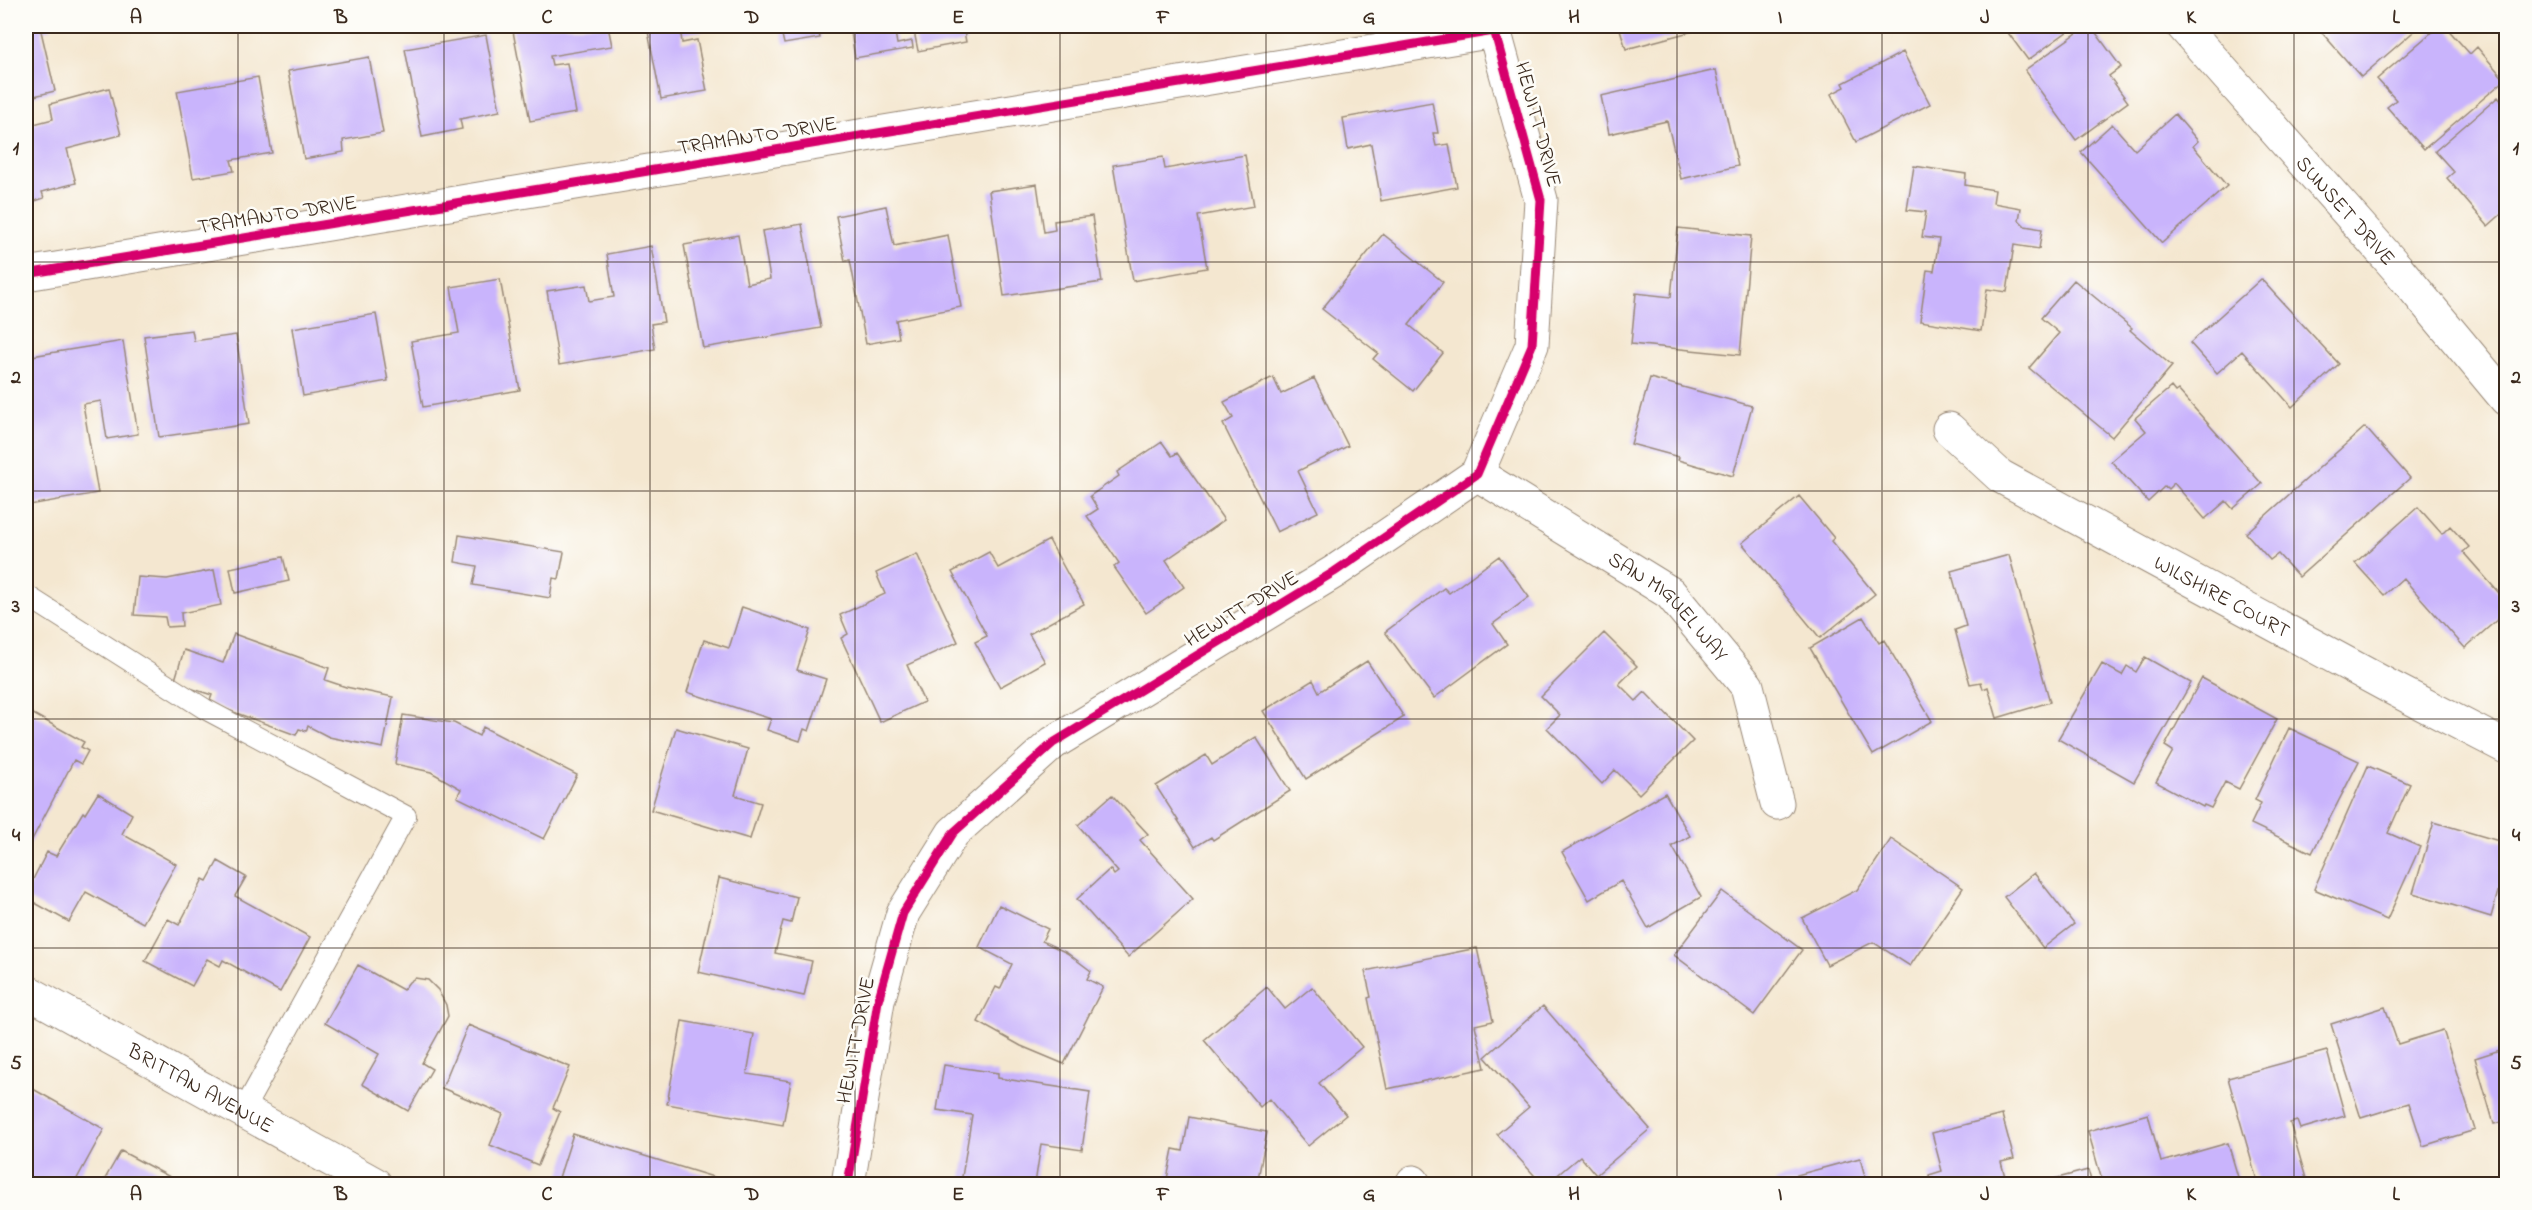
<svg xmlns="http://www.w3.org/2000/svg" width="2532" height="1210" font-family="'Indie Flower',sans-serif">
<rect width="100%" height="100%" fill="#fdfcf7"/>
<filter id="ink" filterUnits="userSpaceOnUse"><feTurbulence type="fractalNoise" baseFrequency=".0167" numOctaves="2"/><feDisplacementMap in="SourceGraphic" scale="12" xChannelSelector="R" yChannelSelector="G"/><feConvolveMatrix kernelMatrix="1 2 1 2 8 2 1 2 1" color-interpolation-filters="sRGB"/></filter>
<filter id="wash" filterUnits="userSpaceOnUse"><feTurbulence type="fractalNoise" baseFrequency=".008" numOctaves="4" result="noise"/><feDisplacementMap in="SourceGraphic" scale="24" xChannelSelector="R" yChannelSelector="G"/><feGaussianBlur stdDeviation="1.35" result="paint"/><feColorMatrix in="noise" values="0 0 0 0 0 0 0 0 0 0 0 0 0 0 0 0 0 1.4 0 .05"/><feComposite in="paint" operator="in"/></filter>
<g filter="url(#wash)">
<rect width="100%" height="100%" fill="#f4e7d0"/>
<g id="blocks">
<path fill="#c9b4fc" d="M26,26H50L51,29L41,31L55,91L26,98Z
M512,26H608L612,46L550,56L552,65L567,63L576,113L530,121Z
M647,26H729L681,34L682,43L697,40L707,91L661,99Z
M780,26H824V27L818,28L820,38L784,44Z
M850,26H894L897,44L912,41L913,48L855,58Z
M913,26H963L966,42L918,51Z
M1619,26H1700L1701,29L1626,49Z
M2003,26H2075L2028,60Z
M2087,26H2091L2121,67L2109,76L2128,102L2076,140L2025,70Z
M2316,26H2417L2419,27L2361,77Z
M2439,26H2445L2470,54L2477,47L2505,80L2424,149L2387,107L2396,100L2377,79Z
M486,35L500,111L460,119L462,129L422,137L405,49Z
M1903,52L1930,104L1856,142L1831,94L1845,87L1843,83Z
M369,57L383,133L343,140L344,152L304,159L288,71Z
M1716,70L1738,166L1681,179L1667,121L1609,134L1601,96Z
M258,77L272,153L231,160L234,171L193,178L177,91Z
M109,88L121,135L67,149L76,183L42,192L44,198L26,204V126L53,119L50,104Z
M2498,97L2506,107V210L2488,226L2447,178L2454,172L2435,151Z
M1432,102L1438,133H1433L1436,146L1449,144L1457,187L1381,201L1371,144L1348,149L1343,118Z
M2175,114L2198,141L2193,146L2227,186L2162,243L2081,152L2112,124L2135,150Z
M1245,155L1254,206L1198,216L1207,268L1133,281L1113,165L1163,157L1165,169Z
M1914,166L1966,174L1965,185L1995,190L1993,203L2021,208L2019,220L2025,226L2042,229L2039,249L2014,245L2007,292L1987,289L1981,331L1920,321L1927,270L1934,271L1939,239L1922,237L1926,212L1907,210Z
M1037,184L1044,232L1055,230L1054,221L1092,216L1102,282L1004,296L989,191Z
M886,206L894,246L948,235L961,307L896,320L899,338L866,344L850,260L845,261L836,216Z
M802,224L821,328L703,348L684,245L738,235L747,284L770,279L762,231Z
M1678,228L1751,236L1740,355L1631,344L1636,293L1671,297Z
M1383,234L1443,282L1409,325L1443,353L1413,391L1373,359L1378,353L1322,309Z
M651,246L664,322L651,324L655,349L559,365L547,291L586,285L589,301L614,297L607,254Z
M500,279L520,390L423,407L411,341L459,333L451,287Z
M2261,279L2339,364L2292,407L2242,351L2217,373L2190,343Z
M2074,280L2132,328L2130,330L2172,366L2112,437L2029,368L2059,333L2041,318Z
M376,314L388,381L303,396L292,328Z
M192,330L194,341L236,335L249,424L159,437L144,336Z
M123,341L138,434L107,439L101,401L83,404L98,493L30,505L26,480V357Z
M1273,377L1281,394L1314,378L1348,446L1298,471L1318,512L1277,532L1223,424L1233,418L1224,402Z
M1650,378L1752,406L1733,476L1678,460L1679,457L1631,444Z
M2171,387L2175,392L2178,390L2262,484L2233,509L2226,501L2205,519L2174,483L2168,489L2165,486L2148,502L2111,461L2146,431L2135,418Z
M2365,427L2410,478L2299,577L2278,554L2270,560L2246,533Z
M1162,442L1172,456L1177,453L1224,520L1166,560L1184,587L1146,613L1114,567L1119,563L1087,516L1098,509L1090,496L1119,476L1117,472Z
M1799,496L1834,538L1831,541L1875,594L1820,638L1742,543Z
M2418,507L2442,534L2450,526L2469,547L2463,552L2506,601V612L2465,648L2403,578L2384,595L2355,563Z
M459,535L564,552L559,579L553,578L550,598L473,585L477,566L455,562Z
M1049,540L1084,604L1029,634L1045,662L1000,687L975,642L987,636L952,572L989,552L998,568Z
M917,554L958,642L907,665L924,702L880,722L841,638L848,634L840,615L885,594L876,573Z
M2009,555L2050,702L1997,718L1988,687L1983,689L1981,682L1970,684L1955,630L1966,626L1951,571Z
M1499,556L1529,597L1493,624L1507,644L1434,698L1385,632L1444,588L1449,593Z
M283,557L289,581L235,593L230,568Z
M214,570L221,605L181,613L182,626L167,627L165,617L134,615L138,577L167,579Z
M742,607L810,630L797,670L826,679L809,731L804,729L800,741L767,730L771,719L687,692L704,640L729,648Z
M1863,617L1879,643L1884,640L1932,721L1873,755L1810,648Z
M1604,633L1637,666L1619,684L1636,701L1645,692L1693,741L1639,794L1615,770L1602,784L1547,728L1560,715L1541,696Z
M234,634L329,668L325,680L346,687L393,697L383,748L329,737L308,726L306,731L299,729L296,735L209,703L212,695L174,683L184,650L223,663Z
M2145,657L2191,683L2134,782L2058,739L2102,664L2122,675L2127,666L2136,672Z
M1367,661L1404,717L1306,779L1263,711L1313,680L1319,692Z
M2202,678L2277,719L2239,789L2225,782L2211,808L2204,805L2203,807L2156,782L2173,751L2165,746Z
M26,710L84,742L81,747L88,751L81,764L74,760L26,851Z
M403,715L454,723L479,736L483,727L577,775L544,839L457,797L461,789L431,772L395,764Z
M676,728L748,749L735,795L761,803L750,839L651,810Z
M2289,728L2359,761L2312,853L2251,824L2261,803L2255,800Z
M1256,737L1290,791L1213,840L1211,837L1195,847L1156,786L1206,755L1212,765Z
M2368,766L2410,784L2388,833L2420,847L2387,920L2314,889Z
M98,793L132,814L122,834L176,864L143,923L86,892L69,922L26,898V893L47,852L56,856L83,812L85,814Z
M1665,793L1690,836L1672,846L1701,897L1648,928L1621,881L1589,900L1562,852Z
M1112,795L1148,834L1140,840L1193,899L1128,957L1077,899L1110,869L1114,875L1118,872L1078,825Z
M2434,822L2506,843V863L2491,917L2413,893Z
M1891,839L1963,888L1910,966L1873,942L1827,965L1802,918L1857,890Z
M218,861L246,877L235,896L310,937L280,992L223,960L220,966L207,959L192,986L145,961L168,919L179,925L203,879L207,881Z
M2034,873L2074,924L2043,948L2004,897Z
M719,878L797,897L791,923L783,921L775,953L812,961L804,996L698,972Z
M1722,891L1802,950L1754,1015L1674,955Z
M999,905L1048,929L1042,941L1067,953L1091,971L1087,979L1103,987L1064,1064L1021,1046L978,1022L996,987L1000,989L1012,964L979,947Z
M1477,948L1493,1021L1475,1025L1485,1068L1387,1089L1368,998L1371,997L1365,971Z
M358,965L403,990L409,982L415,978L428,980L438,990L446,1005L448,1016L422,1063L432,1069L408,1111L362,1084L379,1054L325,1023Z
M1267,987L1285,1009L1312,987L1362,1047L1319,1083L1346,1115L1308,1146L1269,1099L1260,1107L1204,1040Z
M1543,1006L1650,1129L1596,1175L1580,1156L1547,1184H1542L1497,1134L1529,1107L1485,1057Z
M2385,1007L2398,1044L2443,1030L2475,1130L2423,1146L2409,1103L2361,1118L2331,1024Z
M682,1021L754,1034L747,1074L791,1081L783,1125L667,1104Z
M468,1025L570,1067L553,1108L560,1112L538,1165L490,1145L503,1114L442,1088Z
M2506,1048V1121L2494,1124L2475,1058Z
M2327,1051L2345,1116L2300,1129L2297,1121L2290,1123L2307,1182L2298,1184H2258L2228,1078Z
M944,1065L998,1073V1078L1090,1092L1082,1150L1041,1144L1035,1184L961,1183L972,1115L937,1110Z
M26,1085L104,1129L74,1184H26Z
M2148,1114L2161,1162L2228,1143L2240,1184H2103L2088,1131Z
M2002,1115L2014,1159L2001,1162L2007,1184H1931L1929,1175L1942,1171L1932,1133Z
M1189,1117L1267,1132L1257,1184H1166L1173,1149L1183,1151Z
M573,1134L736,1184H557Z
M121,1151L183,1184H102Z
M1860,1158L1867,1184H1776L1775,1181Z
M2088,1170L2092,1184H2040L2039,1183Z"/>
</g>
</g>
<g filter="url(#ink)">
<use href="#blocks" fill-opacity="0" stroke="#988877" stroke-width="1.5"/>
<g fill="none" stroke-linecap="round" stroke-linejoin="round">
<g stroke="#988877" stroke-width="22">
<path id="service" d="M26,595L205,709L406,816L243,1111"/>
</g>
<g stroke="#988877" stroke-width="35">
<g id="minor">
<path id="s1" d="M2183,26L2397,268L2506,399"/>
<path d="M26,274L1494,31"/>
<path id="s2" d="M1949,429L2000,476L2390,687L2506,747"/>
<path id="s3" d="M1477,474L1670,593L1747,686L1777,803"/>
<path d="M848,1184L878,1001L903,913L953,833L1053,743L1334,572L1477,474L1532,345L1541,200L1493,26"/>
<path d="M1412,1184L1413,1182"/>
</g>
</g>
<g stroke="#988877" stroke-width="35">
<g id="secondary">
<path id="s4" d="M26,991L375,1184"/>
</g>
</g>
<use href="#service" stroke="#fff" stroke-width="20"/>
<use href="#minor" stroke="#fff" stroke-width="33"/>
<use href="#secondary" stroke="#fff" stroke-width="33"/>
<g stroke="#fdfcf7" stroke-width="13">
<path id="cycleway" d="M26,274L1494,31
M848,1184L878,1001L903,913L953,833L1053,743L1334,572L1477,474L1532,345L1541,200L1493,26"/>
</g>
<use href="#cycleway" stroke="#d6006c" stroke-width="9"/>
</g>
</g>
<path fill="none" stroke="#3b2a1e" stroke-width="1.5" stroke-opacity="0.55" d="M238,26V1184M444,26V1184M650,26V1184M855,26V1184M1060,26V1184M1266,26V1184M1472,26V1184M1677,26V1184M1882,26V1184M2088,26V1184M2294,26V1184M26,262H2506M26,491H2506M26,719H2506M26,948H2506"/>
<g text-anchor="middle" stroke-width="5" stroke-linejoin="round" paint-order="stroke">
<g font-size="21" fill="#3b2a1e" stroke="#fdfcf7">
<text transform="translate(1539 124) rotate(75)" y="7">HEWITT DRIVE</text>
<text transform="translate(757 135) rotate(-9)" y="7">TRAMANTO DRIVE</text>
<text dy="7" stroke="none"><textPath href="#s1" startOffset="246">SUNSET DRIVE</textPath></text>
<text transform="translate(277 214) rotate(-9)" y="7">TRAMANTO DRIVE</text>
<text dy="7" stroke="none"><textPath href="#s2" startOffset="322">WILSHIRE COURT</textPath></text>
<text transform="translate(1241 608) rotate(-31)" y="7">HEWITT DRIVE</text>
<text dy="7" stroke="none"><textPath href="#s3" startOffset="234">SAN MIGUEL WAY</textPath></text>
<text transform="translate(855 1040) rotate(-79)" y="7">HEWITT DRIVE</text>
<text dy="7" stroke="none"><textPath href="#s4" startOffset="200">BRITTAN AVENUE</textPath></text>
</g>
</g>
<rect width="2532" height="1210" fill="none" stroke="#fdfcf7" stroke-width="66"/>
<rect x="33" y="33" width="2466" height="1144" fill="none" stroke="#3b2a1e" stroke-width="2"/>
<g font-size="20" text-anchor="middle" font-weight="bold" fill="#3b2a1e">
<text x="136" y="23">A</text>
<text x="341" y="23">B</text>
<text x="547" y="23">C</text>
<text x="752" y="23">D</text>
<text x="958" y="23">E</text>
<text x="1163" y="23">F</text>
<text x="1369" y="23">G</text>
<text x="1574" y="23">H</text>
<text x="1780" y="23">I</text>
<text x="1985" y="23">J</text>
<text x="2191" y="23">K</text>
<text x="2396" y="23">L</text>
<text x="16" y="154">1</text>
<text x="2516" y="154">1</text>
<text x="16" y="383">2</text>
<text x="2516" y="383">2</text>
<text x="16" y="612">3</text>
<text x="2516" y="612">3</text>
<text x="16" y="841">4</text>
<text x="2516" y="841">4</text>
<text x="16" y="1069">5</text>
<text x="2516" y="1069">5</text>
<text x="136" y="1200">A</text>
<text x="341" y="1200">B</text>
<text x="547" y="1200">C</text>
<text x="752" y="1200">D</text>
<text x="958" y="1200">E</text>
<text x="1163" y="1200">F</text>
<text x="1369" y="1200">G</text>
<text x="1574" y="1200">H</text>
<text x="1780" y="1200">I</text>
<text x="1985" y="1200">J</text>
<text x="2191" y="1200">K</text>
<text x="2396" y="1200">L</text>
</g>
</svg>
